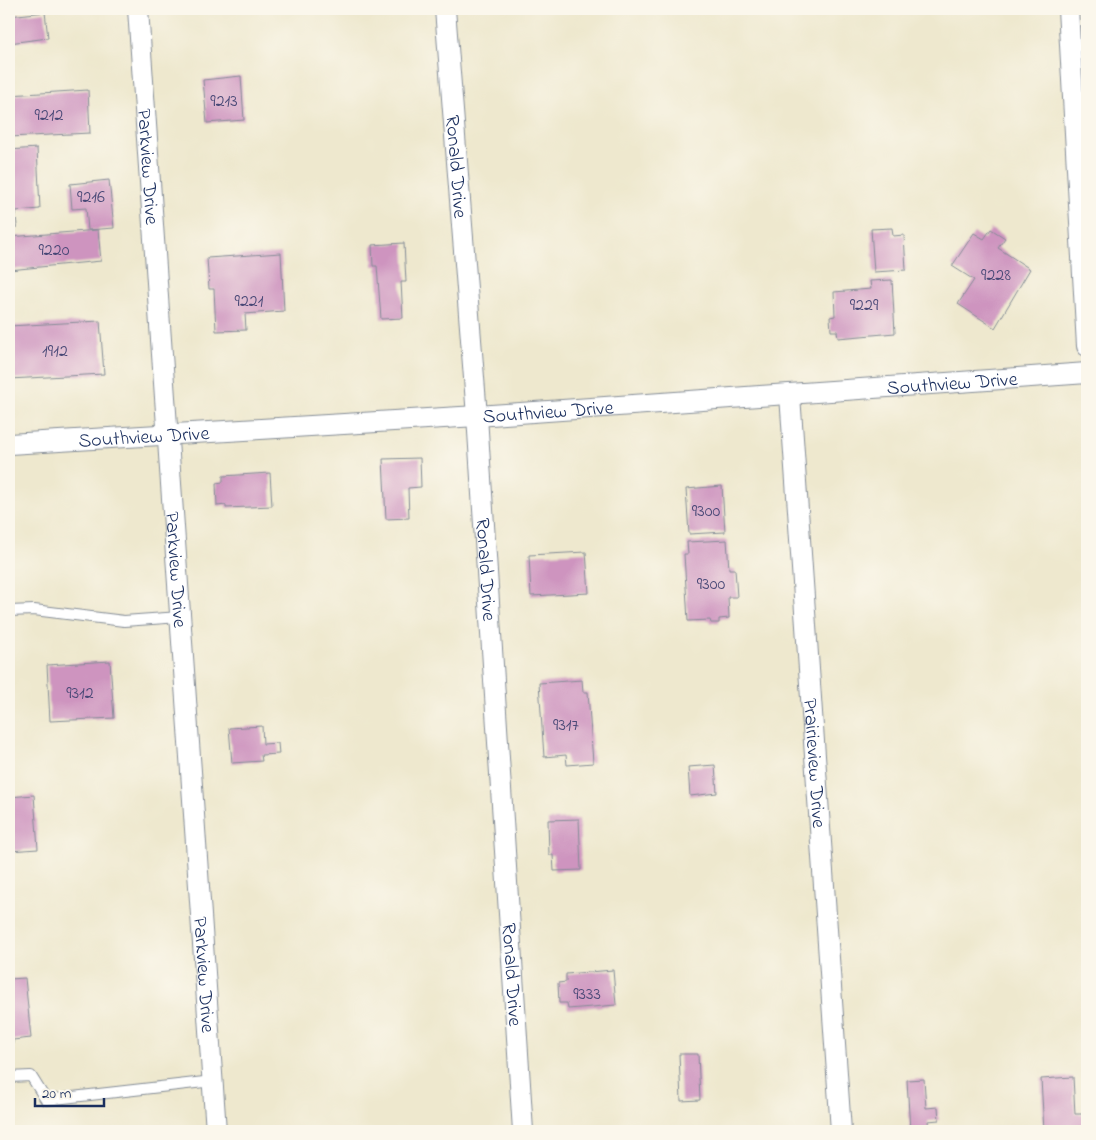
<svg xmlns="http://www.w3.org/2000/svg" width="1096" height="1140" font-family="'Indie Flower',sans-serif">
<rect width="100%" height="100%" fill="#fbf7ec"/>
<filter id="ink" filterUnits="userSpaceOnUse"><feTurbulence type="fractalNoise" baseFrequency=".02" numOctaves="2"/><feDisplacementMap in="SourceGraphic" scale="10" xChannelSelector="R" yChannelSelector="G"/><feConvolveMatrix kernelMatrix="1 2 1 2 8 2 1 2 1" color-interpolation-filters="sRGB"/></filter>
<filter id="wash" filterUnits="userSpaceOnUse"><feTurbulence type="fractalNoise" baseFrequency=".0096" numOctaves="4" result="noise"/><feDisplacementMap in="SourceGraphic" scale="20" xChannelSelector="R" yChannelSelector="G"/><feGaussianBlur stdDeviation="1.12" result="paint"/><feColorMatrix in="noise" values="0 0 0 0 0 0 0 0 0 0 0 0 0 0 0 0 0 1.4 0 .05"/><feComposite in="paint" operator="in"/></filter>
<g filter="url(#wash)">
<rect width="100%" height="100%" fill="#eee8ce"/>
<g id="blocks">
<path fill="#ce94bf" d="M45,12L48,38L9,43V16Z
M241,76L244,120L207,123L203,80Z
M88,90L90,133L9,137V95Z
M37,148L40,209L16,211L17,227L9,228V150Z
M109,180L114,228L88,230L86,208L72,209L70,184Z
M892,228L893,236L904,235L906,270L874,272L871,229Z
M991,229L1005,238L998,248L1030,269L995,328L958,304L974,280L952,266L974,233L984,239Z
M98,230L101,261L9,270V237Z
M404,243L406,282H401L403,318L381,319L377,266H373L372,245Z
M281,253L284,311L245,314L246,330L216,331L214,289H209L207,258Z
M892,280L895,333L838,338L837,331H831L830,317L835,316L834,292L871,289L870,281Z
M100,321L104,374L9,379V326Z
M420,458L421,487L408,488L409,518L386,519L383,459Z
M270,473L272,506L226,508V505L217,506L216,483L223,482V476Z
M722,486L725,532L689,534L686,489Z
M727,540L729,569H735L737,597H728L729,618L719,619V623H711L710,620L688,621L684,554H688L687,542Z
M586,552L589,593L531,596L529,555Z
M110,661L114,718L50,721L47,665Z
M582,680L583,692H588L593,763L567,765L566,755L544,757L539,683Z
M262,726L263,744L278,743L279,754L261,755L262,761L232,763L229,728Z
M715,765L717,793L690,796L688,767Z
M34,795L38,849L9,851V797Z
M579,819L581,870L554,871L553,855H549L548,820Z
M613,970L616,1005L568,1009L567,1003H559L558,983L566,982V974Z
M25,978L31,1038L13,1040V1044H9V979Z
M679,1054H698L700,1100L681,1101Z
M1073,1077L1075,1114H1086L1087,1131H1044L1041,1079Z
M924,1079L926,1108L938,1107L939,1120L928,1121L929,1131H910L907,1080Z"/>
</g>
</g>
<g filter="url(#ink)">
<use href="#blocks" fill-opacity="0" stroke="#848c96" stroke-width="1"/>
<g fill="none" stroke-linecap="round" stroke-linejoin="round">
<g stroke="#848c96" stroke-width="12">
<path id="lane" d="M9,611L34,610L124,621L180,617
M9,1077L31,1076L46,1100L213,1081"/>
</g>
<g stroke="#848c96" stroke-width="22">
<g id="street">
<path id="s1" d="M138,9L216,1131"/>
<path id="s2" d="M445,9L477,416L523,1131"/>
<path d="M1068,9L1087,346"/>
<path id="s3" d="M790,395L841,1131"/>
<path id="s4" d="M9,444L477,416L1087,373"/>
</g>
</g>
<use href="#lane" stroke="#fff" stroke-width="10"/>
<use href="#street" stroke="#fff" stroke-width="20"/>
</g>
</g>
<g text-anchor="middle" stroke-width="4" stroke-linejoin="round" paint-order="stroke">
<g font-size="18" fill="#484876">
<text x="224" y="106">9213</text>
<text x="49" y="120">9212</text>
<text x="91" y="202">9216</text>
<text x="54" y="255">9220</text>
<text x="996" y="280">9228</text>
<text x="249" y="306">9221</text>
<text x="864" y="310">9229</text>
<text x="55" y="356">1912</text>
<text x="706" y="516">9300</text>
<text x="711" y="589">9300</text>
<text x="80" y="698">9312</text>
<text x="566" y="730">9317</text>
<text x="587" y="999">9333</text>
</g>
<g font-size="20" fill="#1b2f5e" stroke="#fbf7ec">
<text dy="7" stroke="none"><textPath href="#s1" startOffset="158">Parkview Drive</textPath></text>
<text dy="7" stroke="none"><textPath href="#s2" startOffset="158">Ronald Drive</textPath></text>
<text dy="7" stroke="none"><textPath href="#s4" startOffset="945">Southview Drive</textPath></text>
<text dy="7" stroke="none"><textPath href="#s4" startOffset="540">Southview Drive</textPath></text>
<text dy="7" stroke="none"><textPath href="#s4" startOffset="135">Southview Drive</textPath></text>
<text dy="7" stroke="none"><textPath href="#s1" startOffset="562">Parkview Drive</textPath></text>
<text dy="7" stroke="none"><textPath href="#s2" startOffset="562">Ronald Drive</textPath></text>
<text dy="7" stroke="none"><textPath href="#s3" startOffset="369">Prairieview Drive</textPath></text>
<text dy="7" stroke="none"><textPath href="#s1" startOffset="968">Parkview Drive</textPath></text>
<text dy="7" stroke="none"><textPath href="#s2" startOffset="968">Ronald Drive</textPath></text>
</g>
</g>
<rect width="1096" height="1140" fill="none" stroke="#fbf7ec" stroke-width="30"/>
<path d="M35 1098v8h69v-8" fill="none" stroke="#1b2f5e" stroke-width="2.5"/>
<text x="42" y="1098" font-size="15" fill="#1b2f5e" stroke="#fbf7ec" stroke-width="4" paint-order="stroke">20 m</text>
</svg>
